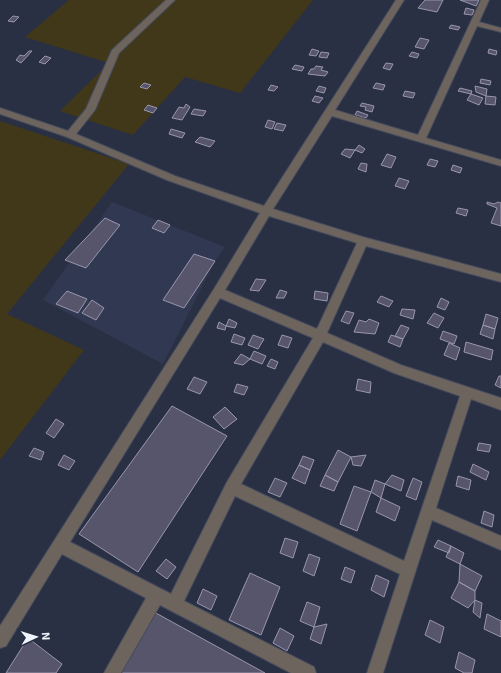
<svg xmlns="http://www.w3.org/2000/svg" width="501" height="673" font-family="'Exo 2',sans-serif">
<rect width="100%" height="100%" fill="#293043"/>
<path fill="#313952" d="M112,202L225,247L215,261L163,364L43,300Z"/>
<path fill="#403818" d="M69,0H313L240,93L185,77L133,135L60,111L109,63L25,37Z
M0,121L129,164L7,314L84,350L0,460Z"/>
<path fill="#57556b" stroke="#9996af" d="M425,0H443L437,12L418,8Z
M460,0H479L476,6Z
M466,8L474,10L472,15L464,14Z
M13,16L19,17L14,22L8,21Z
M451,25L460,27L458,30L449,28Z
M420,38L429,40L424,49L415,47Z
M312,49L319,51L316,56L309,55Z
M489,49L497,51L496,55L488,53Z
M29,51H32L21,63L16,60L20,55L24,56Z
M321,52L329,53L327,58L319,57Z
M412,52L419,54L417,58L409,56Z
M45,56L51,58L45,64L39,62Z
M386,63L393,64L390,70L383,68Z
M295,65L304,67L302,71L292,69Z
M316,66L323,67L321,70L328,72L325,76L308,74L311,69H314Z
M481,79L491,81L490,85L480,83Z
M144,83L151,85L147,89L140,87Z
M376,83L385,85L383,90L373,88Z
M271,85L278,87L274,91L268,90Z
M319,86L326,88L324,93L316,91Z
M475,86L487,89L486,96L476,92Z
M460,88L472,91L471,94L458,91Z
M405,91L415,93L413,98L403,96Z
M471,94L483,98L479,105L467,100Z
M315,96L323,98L319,103L312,101Z
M486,96L496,97L495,105L485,104Z
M362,103L374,106L372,112L365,110L366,107L360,106Z
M186,104L190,107L182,120L172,118L179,107L184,108Z
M148,105L157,108L153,113L144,110Z
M194,109L206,111L203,116L191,114Z
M357,111L368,115L366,118L355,115Z
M268,120L275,122L272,129L265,127Z
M277,123L286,125L283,131L274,129Z
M171,129L185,133L182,138L169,134Z
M200,137L215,141L210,147L195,142Z
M359,145L365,149L362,153L355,150Z
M345,149L355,150L350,158L341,154Z
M387,154L396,157L391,168L381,165Z
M430,159L438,161L435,167L427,165Z
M361,163L367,164L366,172L358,169Z
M453,165L462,168L460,173L451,170Z
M399,178L409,181L405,189L395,186Z
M487,202L494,204L498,202L501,203V226L491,223L497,208L487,204Z
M458,208L468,210L466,216L456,213Z
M105,218L120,225L86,268L65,260Z
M158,220L170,225L164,233L152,228Z
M194,254L215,261L184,308L163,300Z
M256,279L266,280L259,291L250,290Z
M280,290L287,292L284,298H276Z
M67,291L87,299L78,313L56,304Z
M315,291L328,293L327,301L314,299Z
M381,296L393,301L389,307L377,302Z
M441,298L449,302L445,310L437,307Z
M92,300L104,308L96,320L82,313Z
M402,309L415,310L413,319L400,315Z
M346,311L354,313L349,324L341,321Z
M434,313L444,318L438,328L427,323Z
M486,314L498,318L495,329L483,325Z
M229,319L237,323L235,328L226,326Z
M369,319L379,323L375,334L354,332L359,320L366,322Z
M219,322L226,326L225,330L217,328Z
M401,325L409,328L403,339L395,336Z
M483,325L495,329L493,339L480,334Z
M443,331L457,336L454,344L440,339Z
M234,334L245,338L242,345L231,342Z
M253,335L264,339L258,349L248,345Z
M282,335L292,338L288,348L278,345Z
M391,335L403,339L400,347L388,342Z
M466,342L493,350L491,360L464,352Z
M449,343L460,348L456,360L444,355Z
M254,351L266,356L262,364L250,359Z
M241,354L250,359L243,365L234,363Z
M271,359L278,362L275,369L267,366Z
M499,376H501V388L495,385Z
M194,377L207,382L200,394L187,389Z
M358,379L371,382L370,393L356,390Z
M237,384L248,387L244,395L234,392Z
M172,406L227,436L138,572L79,534Z
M225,407L237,419L224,429L213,417Z
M56,419L64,424L54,438L46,433Z
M479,443L491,445L489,452L477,450Z
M34,448L44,452L41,460L29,456Z
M338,450L351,457L338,482L325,475Z
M64,455L75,461L69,470L58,465Z
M366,455L361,466L353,465L351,457Z
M303,456L314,460L310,470L299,465Z
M473,464L489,472L486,480L470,472Z
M299,465L310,470L305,484L292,478Z
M325,475L338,482L334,491L320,486Z
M392,475L404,480L401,491L385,484Z
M458,476L471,480L469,490L456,486Z
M275,478L287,483L280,497L268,492Z
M413,478L422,482L416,500L406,496Z
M375,480L385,484L381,498L371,492Z
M354,486L371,492L357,531L340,524Z
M381,498L400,507L395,521L376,512Z
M484,511L494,515L492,527L481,523Z
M285,538L298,542L293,558L280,553Z
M438,540L451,546L449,553L434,547Z
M451,546L464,553L460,564L446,557Z
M309,554L320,558L314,576L303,571Z
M166,559L176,567L167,579L156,571Z
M460,564L482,576L475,591L459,582Z
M345,567L355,571L351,583L341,579Z
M250,573L280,587L261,635L229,620Z
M376,575L389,581L384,597L371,590Z
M459,582L475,591V600L468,608L451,598Z
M203,589L217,596L211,610L197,603Z
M475,600L482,603L480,618L473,612Z
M307,602L320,607L314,627L300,621Z
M154,612L265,673H121Z
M487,614L501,621V637L484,629Z
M430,620L444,627L440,643L425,635Z
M327,624L321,644L310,639L314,627Z
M280,628L294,636L287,651L273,643Z
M28,638L62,664L56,673H6Z
M459,652L475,660L472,673H464L455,668Z"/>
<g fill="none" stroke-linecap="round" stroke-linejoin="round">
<g stroke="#454b5d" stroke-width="2">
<path id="minor" d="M166,0H175L119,53L95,110L76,134L175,176L264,206L396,0H404L335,110L418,135L481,0H489L479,22L501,28V32L477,26L426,138L501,160V166L332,116L273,209L363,237L501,274V282L366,246L327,333L401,365L501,398V410L471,399L436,508L501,536V550L432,520L383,673H367L400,574L235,496L184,601L314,667L316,673H291L160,605L121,673H104L146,598L62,554L6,646L0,648V626L214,289L260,213L167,180L67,137L0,114V108L68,131L86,109L112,50ZM269,216L357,243L317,329L225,290ZM220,298L313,338L227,482L171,594L70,542ZM323,342L394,373L460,396L404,561L241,484Z"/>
</g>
<use href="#minor" fill="#6d645d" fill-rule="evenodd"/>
</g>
<g transform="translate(36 637) rotate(86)" stroke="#293043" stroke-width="3" paint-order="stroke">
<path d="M0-3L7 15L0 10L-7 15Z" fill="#f0f4fe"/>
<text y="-6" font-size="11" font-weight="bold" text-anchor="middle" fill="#f0f4fe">N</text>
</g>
</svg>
